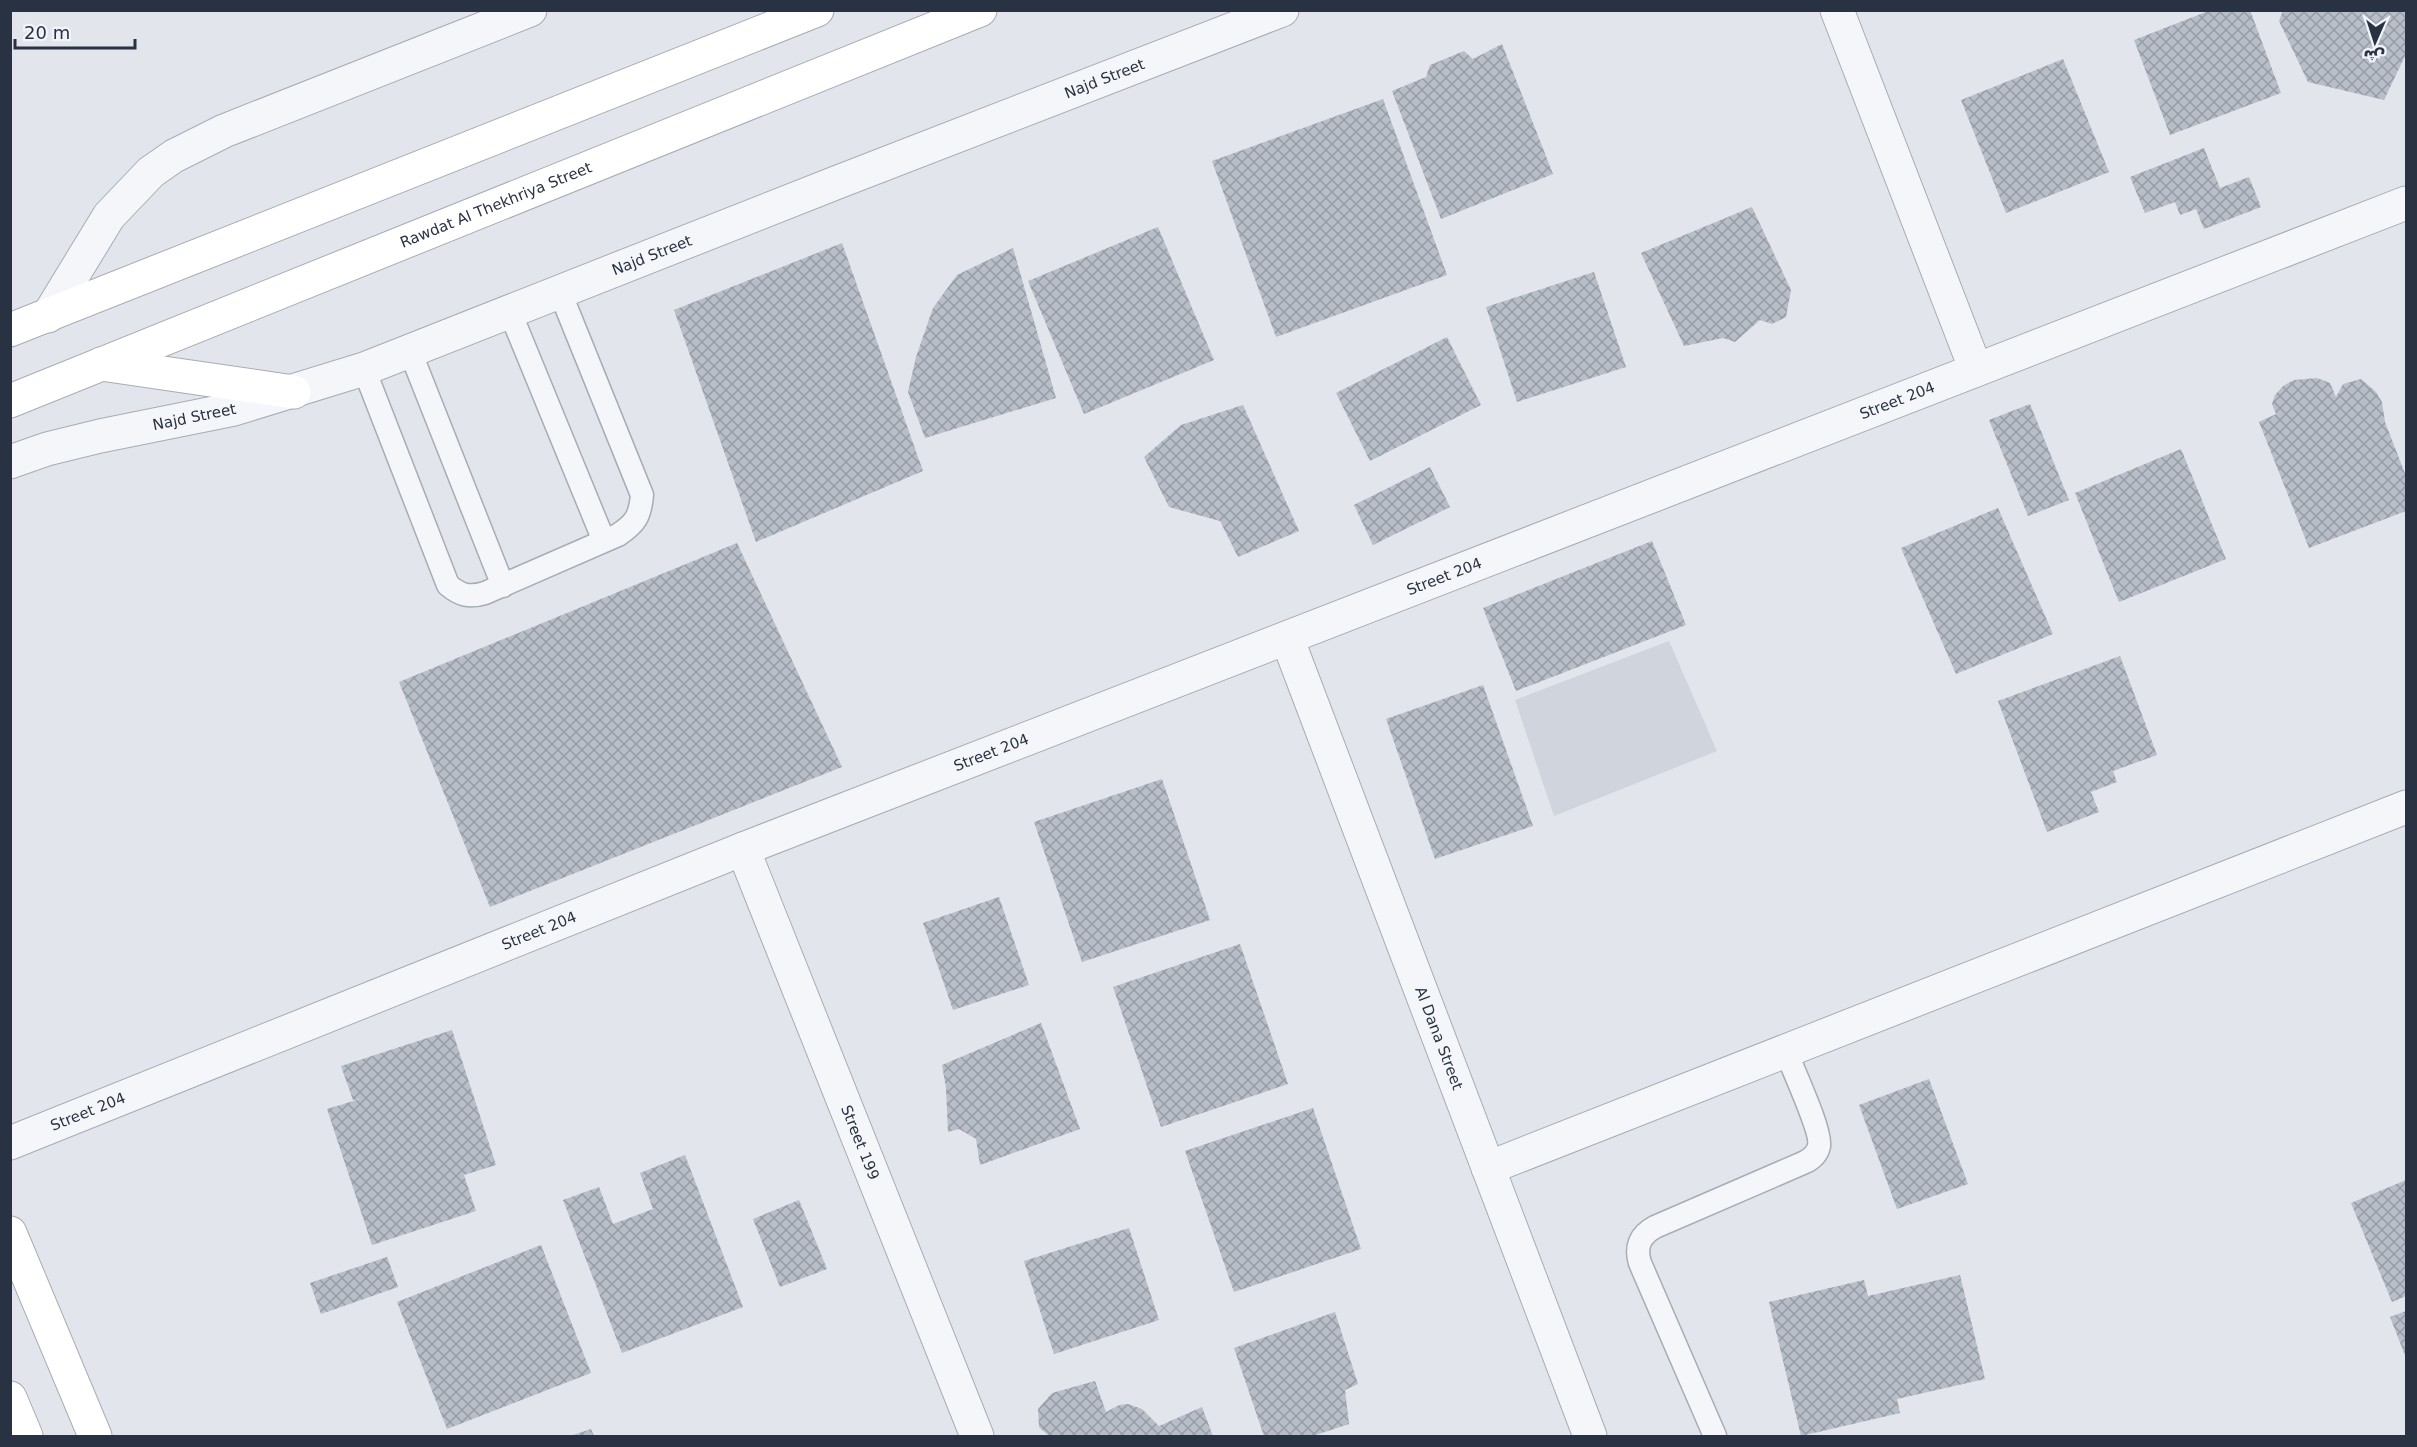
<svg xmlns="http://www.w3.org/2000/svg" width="2417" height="1447" font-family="'DejaVu Sans','Noto Sans Arabic',sans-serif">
<defs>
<pattern id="building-cross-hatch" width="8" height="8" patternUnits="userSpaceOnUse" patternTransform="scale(1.5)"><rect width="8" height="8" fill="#b8bec8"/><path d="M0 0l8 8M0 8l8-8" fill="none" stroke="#969ba4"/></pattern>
</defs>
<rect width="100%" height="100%" fill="#e2e5eb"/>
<path fill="#cfd4dd" d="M1669,641L1717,751L1554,816L1515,700Z"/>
<path fill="url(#building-cross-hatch)" d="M2211,10H2250L2281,93L2170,135L2134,40Z
M2283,10H2406V54L2384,100L2308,82L2279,21Z
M1502,44L1553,174L1441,219L1392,91L1426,77L1430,65L1464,51L1473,59Z
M2063,59L2109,172L2006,213L1961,100Z
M1383,99L1447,275L1276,337L1212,161Z
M2204,148L2220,188L2249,177L2261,207L2204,229L2196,209L2180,215L2175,202L2145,213L2130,177Z
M1752,207L1791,290L1786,317L1772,324L1760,320L1735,342L1723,338L1684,346L1641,253Z
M1158,227L1214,360L1084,414L1028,281Z
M842,243L923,471L756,542L674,310Z
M1013,248L1056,398L925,438L908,392L916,357L933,308L957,275Z
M1594,272L1626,367L1517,402L1486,307Z
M1447,337L1481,405L1370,461L1336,393Z
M2317,378L2330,383L2336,397L2343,384L2361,379L2376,392L2382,402L2385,422L2406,476V511L2309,548L2259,422L2276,414L2272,404L2275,395L2283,386L2294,380Z
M2030,404L2069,500L2028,516L1989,420Z
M1243,405L1299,531L1238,557L1220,521L1169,507L1144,457L1181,425Z
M2181,449L2226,559L2119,602L2075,493Z
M1430,467L1450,507L1373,545L1354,505Z
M1998,508L2053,634L1956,674L1901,548Z
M1652,541L1686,625L1516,691L1483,608Z
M737,543L842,767L490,907L399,682Z
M2120,656L2157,755L2113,771L2117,782L2091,792L2099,812L2047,832L1998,701Z
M1483,685L1533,826L1435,859L1386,719Z
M1162,779L1210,920L1082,962L1034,822Z
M999,897L1029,985L953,1010L923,923Z
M1240,944L1288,1084L1161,1127L1113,987Z
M1041,1023L1080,1129L980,1165L976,1139L959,1129L948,1132L946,1088L942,1065Z
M452,1030L496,1165L464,1175L476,1211L372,1245L327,1109L360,1099L353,1100L341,1066Z
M1929,1079L1968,1184L1897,1209L1859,1105Z
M1313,1108L1361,1249L1234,1292L1185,1151Z
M685,1155L743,1307L622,1353L563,1200L599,1187L613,1224L653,1209L640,1173Z
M2406,1180V1296L2392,1302L2351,1203Z
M799,1200L827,1269L780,1287L753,1219Z
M1129,1228L1159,1320L1054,1354L1024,1261Z
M541,1245L591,1373L447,1429L397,1302Z
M387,1257L398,1287L321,1314L310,1283Z
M1960,1275L1985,1379L1897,1399L1900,1413L1801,1436L1769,1302L1864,1280L1868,1296Z
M2406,1311V1358L2390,1317Z
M1335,1312L1358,1384L1345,1390L1349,1424L1313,1436H1264L1234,1348Z
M1095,1381L1106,1412L1119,1405L1128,1404L1142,1409L1159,1426L1202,1407L1213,1436H1055L1048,1435L1039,1427L1038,1409L1052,1393Z
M591,1429L594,1436H570Z"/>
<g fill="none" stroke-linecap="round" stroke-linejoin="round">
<g stroke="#a7acb5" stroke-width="25">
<path id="lane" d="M510,312L604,541
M410,351L503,586
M364,369L448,585C460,595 469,598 485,593L618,535C636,523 640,516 642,495L560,292
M1715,1436L1640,1263C1635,1247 1640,1235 1655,1227L1803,1163C1810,1160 1817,1155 1819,1146C1822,1131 1792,1068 1786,1051"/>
</g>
<g stroke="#a7acb5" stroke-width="35">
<g id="street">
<path d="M1837,10L1976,370"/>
<path d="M48,316L109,216L151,172L174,156L224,131L530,10"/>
<path id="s1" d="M10,462L47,449L100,436L234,409L364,369L838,182L1282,10"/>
<path id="s2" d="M1287,638L1590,1436"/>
<path id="s3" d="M743,849L977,1436"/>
<path id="s4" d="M10,1143L743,849L2406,203"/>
<path d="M1488,1168L2406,807"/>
</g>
</g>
<g stroke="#a7acb5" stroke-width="35">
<g id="secondary">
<path d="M10,330L817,10"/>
<path d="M101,364L294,392"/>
<path id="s5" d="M10,401L980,10"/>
<path d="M10,1233L95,1436"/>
<path d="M10,1398L26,1436"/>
</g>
</g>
<use href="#lane" stroke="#f5f6f9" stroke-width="22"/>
<use href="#street" stroke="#f5f6f9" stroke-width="33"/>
<use href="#secondary" stroke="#fff" stroke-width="33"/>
</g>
<g text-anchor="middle" stroke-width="6" stroke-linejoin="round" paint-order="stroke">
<g font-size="15" fill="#293243" stroke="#f1f4f8">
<text dy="5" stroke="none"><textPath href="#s1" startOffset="1162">Najd Street</textPath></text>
<text dy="5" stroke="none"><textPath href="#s5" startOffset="524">Rawdat Al Thekhriya Street</textPath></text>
<text dy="5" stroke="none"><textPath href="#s1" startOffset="676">Najd Street</textPath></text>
<text dy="5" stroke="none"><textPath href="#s4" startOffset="2028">Street 204</textPath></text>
<text dy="5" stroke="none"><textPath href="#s1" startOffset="190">Najd Street</textPath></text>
<text dy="5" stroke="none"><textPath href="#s4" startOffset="1542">Street 204</textPath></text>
<text dy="5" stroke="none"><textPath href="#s4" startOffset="1056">Street 204</textPath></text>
<text dy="5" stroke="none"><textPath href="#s4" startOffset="570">Street 204</textPath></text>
<text dy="5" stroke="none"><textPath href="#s2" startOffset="428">Al Dana Street</textPath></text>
<text dy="5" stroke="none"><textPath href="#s4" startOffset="84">Street 204</textPath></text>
<text dy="5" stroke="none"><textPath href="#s3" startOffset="316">Street 199</textPath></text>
</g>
</g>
<rect width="2417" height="1447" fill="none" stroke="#293243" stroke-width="24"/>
<g transform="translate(2375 42) rotate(183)" stroke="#f1f4f8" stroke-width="4.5" paint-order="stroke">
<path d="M0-4.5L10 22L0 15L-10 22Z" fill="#293243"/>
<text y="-9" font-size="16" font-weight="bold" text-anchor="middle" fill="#293243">ش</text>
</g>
<path d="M15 39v9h120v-9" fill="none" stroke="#293243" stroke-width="3"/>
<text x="24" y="39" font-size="18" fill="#293243" stroke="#f1f4f8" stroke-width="4.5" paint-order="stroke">20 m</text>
</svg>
